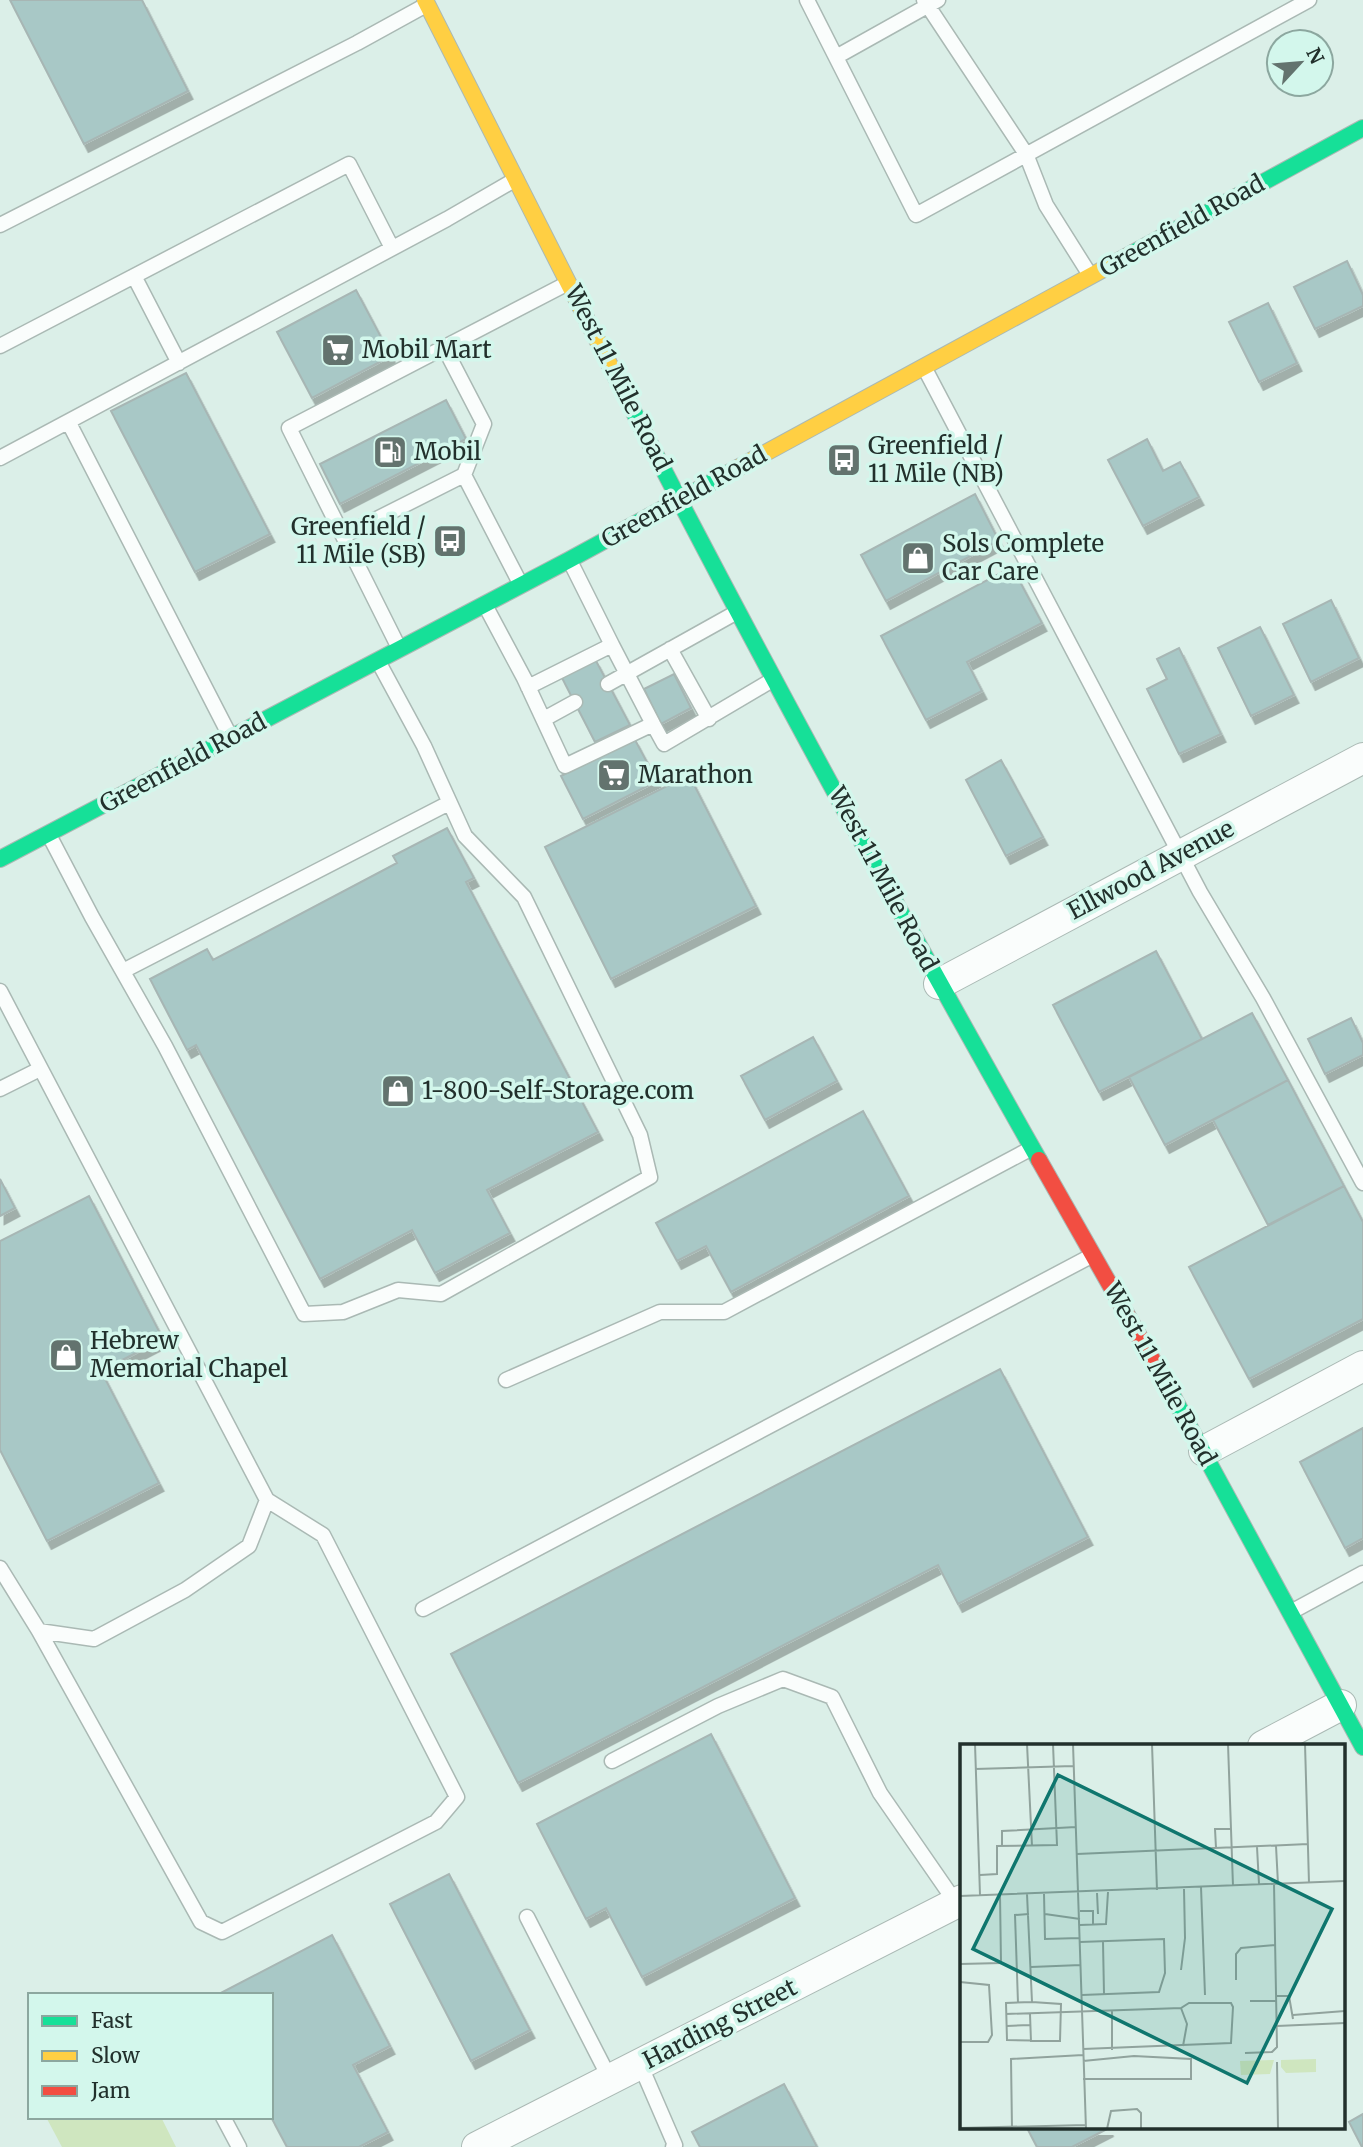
<svg xmlns="http://www.w3.org/2000/svg" width="1363" height="2147" font-family="Merriweather,serif">
<defs>
<filter id="shadow"><feDropShadow dx="4.5" dy="8" stdDeviation="0" flood-color="#0004"/></filter>
</defs>
<rect width="100%" height="100%" fill="#dbefe8"/>
<path fill="#cfe6bf" d="M46,2117H161L176,2147H62Z"/>
<path fill="#a8c8c6" stroke="#a7b6b4" stroke-width="2" filter="url(#shadow)" d="M10,0H142L188,91L84,144Z
M1347,261L1363,295V306L1315,329L1294,287Z
M356,290L391,356L312,398L277,332Z
M1268,303L1297,363L1259,382L1229,322Z
M186,373L270,534L195,572L111,411Z
M446,400L466,439L340,504L320,464Z
M1147,439L1163,471L1180,462L1199,497L1143,526L1108,460Z
M975,494L999,541L886,601L861,555Z
M1012,567L1042,623L967,662L982,691L926,720L881,636Z
M1331,600L1359,658L1311,682L1283,624Z
M1260,627L1294,695L1251,716L1218,648Z
M1179,648L1221,734L1179,754L1147,689L1167,679L1157,659Z
M595,659L630,725L595,742L561,676Z
M674,674L691,708L661,724L644,689Z
M634,738L657,781L583,819L561,776Z
M1001,760L1043,837L1006,856L966,780Z
M689,775L756,906L611,979L545,847Z
M447,828L474,878L466,882L598,1132L487,1190L510,1233L435,1273L412,1230L320,1279L196,1045L187,1050L150,979L207,949L213,960L397,863L393,856Z
M1156,951L1202,1039L1099,1092L1053,1005Z
M1252,1013L1288,1080L1165,1145L1129,1077Z
M1351,1018L1363,1043V1055L1325,1074L1308,1039Z
M813,1037L837,1081L765,1120L741,1076Z
M1288,1080L1344,1186L1268,1225L1213,1120Z
M863,1111L909,1196L731,1292L706,1246L677,1261L656,1223Z
M0,1179L15,1208L0,1216Z
M1344,1186L1363,1222V1319L1249,1379L1189,1267Z
M89,1196L163,1339L101,1371L159,1483L47,1541L0,1450V1241Z
M1000,1369L1088,1537L958,1604L938,1565L518,1783L451,1654Z
M1363,1428V1538L1345,1548L1300,1462Z
M711,1734L795,1898L642,1977L606,1908L586,1919L537,1824Z
M449,1874L530,2030L471,2061L390,1904Z
M332,1935L390,2046L353,2065L388,2132L359,2147H287L271,2117V1995H217Z
M784,2084L817,2147H700L692,2132Z
M1363,2114V2147H1362L1349,2122Z
M1027,2128H1109L1072,2147H1037Z"/>
<g fill="none" stroke-linecap="round" stroke-linejoin="round">
<g stroke="#aab9b4" stroke-width="17">
<path id="lane" d="M807,0L916,215L1309,0
M924,0L1026,154L1046,205L1090,275
M836,57L938,0
M0,225L357,43L426,5
M134,276L179,363
M0,346L349,164L392,248
M444,347L484,424L464,475L521,585
M924,367L1200,892L1263,998L1363,1183
M69,423L230,736
M0,458L447,219L516,179
M343,536L464,475
M485,605L524,678L565,766L653,724L664,744L774,679
M612,645L653,724
M399,648L289,428L568,283
M670,649L709,719
M608,684L737,612
M528,687L612,645L570,561
M544,719L575,702
M49,835L92,917L165,1046L304,1314L343,1312L398,1290L441,1294L650,1177L640,1135L524,897L465,836L424,746L378,661
M123,971L449,803
M0,991L267,1500L323,1535L457,1797L436,1822L222,1932L201,1922L39,1631L0,1568
M0,1089L40,1069
M506,1380L660,1312H724L1030,1149
M423,1609L1093,1255
M1291,1612L1363,1573
M39,1631L94,1639L185,1590L249,1546L267,1500
M612,1761L718,1706L783,1679L832,1697L880,1793L956,1903
M527,1917L610,2079
M640,2064L675,2145L673,2147
M223,2117L239,2147"/>
</g>
<g stroke="#aab9b4" stroke-width="32">
<path id="street" d="M939,984L1363,758
M1204,1451L1363,1366
M1263,1746L1341,1705
M477,2147L962,1900"/>
</g>
<g stroke="#aab9b4" stroke-width="18">
<path id="fast" d="M1133,253L1363,128
M625,395C757,653 896,907 1039,1160
M0,859L569,560L734,470
M1164,1380L1363,1747"/>
</g>
<g stroke="#aab9b4" stroke-width="18">
<path id="slow" d="M425,0L625,395
M734,470L1133,253"/>
</g>
<g stroke="#aab9b4" stroke-width="18">
<path id="jam" d="M1039,1160L1164,1380"/>
</g>
<use href="#lane" stroke="#fafdfc" stroke-width="14"/>
<use href="#street" stroke="#fafdfc" stroke-width="30"/>
<use href="#fast" stroke="#16e098" stroke-width="16"/>
<use href="#slow" stroke="#ffcf43" stroke-width="16"/>
<use href="#jam" stroke="#f24e42" stroke-width="16"/>
</g>
<defs>
<g id="supermarket-square" transform="scale(1.75)"><rect x="-9" y="-9" width="18" height="18" rx="4" fill="#63736e" stroke="#d3f7ec"/><path d="M-6-5.5h2.5l.6 2H6L4.5 2H-2.5L-4.4-4H-6ZM-1.5 3.2a1.3 1.3 0 1 0 .1 0ZM3 3.2a1.3 1.3 0 1 0 .1 0Z" fill="#fff"/></g>
<g id="fuel-square" transform="scale(1.75)"><rect x="-9" y="-9" width="18" height="18" rx="4" fill="#63736e" stroke="#d3f7ec"/><path d="M-5.5-6h7V0h2V4h1.3V-2.5L3-4.5l.8-.8L6-3V5H2.5V1h-1V6h-7ZM-4.2-4.7v3.2H.2V-4.7Z" fill="#fff"/></g>
<g id="bus-square" transform="scale(1.75)"><rect x="-9" y="-9" width="18" height="18" rx="4" fill="#63736e" stroke="#d3f7ec"/><path d="M-5-6H5V4H4V6H2V4H-2V6H-4V4H-5ZM-3.5-4V0h7V-4ZM-3.5 1.2v1.5H-2V1.2ZM2 1.2v1.5H3.5V1.2Z" fill="#fff"/></g>
<g id="shop-square" transform="scale(1.75)"><rect x="-9" y="-9" width="18" height="18" rx="4" fill="#63736e" stroke="#d3f7ec"/><path d="M-5-2.5h2.3a2.7 3.5 0 0 1 5.4 0H5L5.5 6h-11ZM-1.5-2.5h3a1.5 2.3 0 0 0-3 0Z" fill="#fff"/></g>
</defs>
<g fill-rule="evenodd">
<use href="#supermarket-square" x="338" y="350"/>
<use href="#fuel-square" x="390" y="452"/>
<use href="#bus-square" x="844" y="460"/>
<use href="#bus-square" x="450" y="541"/>
<use href="#shop-square" x="918" y="558"/>
<use href="#supermarket-square" x="614" y="775"/>
<use href="#shop-square" x="398" y="1091"/>
<use href="#shop-square" x="66" y="1355"/>
</g>
<g text-anchor="middle" stroke-width="7" stroke-linejoin="round" paint-order="stroke">
<g font-size="24" fill="#22302c" stroke="#d3f7ec">
<text transform="translate(1182 226) rotate(-29)" y="8">Greenfield Road</text>
<text transform="translate(618 378) rotate(63)" y="8">West 11 Mile Road</text>
<text transform="translate(684 497) rotate(-29)" y="8">Greenfield Road</text>
<text transform="translate(183 763) rotate(-28)" y="8">Greenfield Road</text>
<text transform="translate(1151 870) rotate(-28)" y="8">Ellwood Avenue</text>
<text transform="translate(883 879) rotate(62)" y="8">West 11 Mile Road</text>
<text transform="translate(1160 1374) rotate(61)" y="8">West 11 Mile Road</text>
<text transform="translate(720 2024) rotate(-27)" y="8">Harding Street</text>
</g>
<g font-size="24" fill="#22302c" stroke="#d3f7ec" text-anchor="start">
<text x="362" y="358">Mobil Mart</text>
<text x="868" y="454">Greenfield /<tspan x="868" dy="28">11 Mile (NB)</tspan></text>
<text x="414" y="460">Mobil</text>
<text x="426" y="535" text-anchor="end">Greenfield /<tspan x="426" dy="28">11 Mile (SB)</tspan></text>
<text x="942" y="552">Sols Complete<tspan x="942" dy="28">Car Care</tspan></text>
<text x="638" y="783">Marathon</text>
<text x="422" y="1099">1-800-Self-Storage.com</text>
<text x="90" y="1349">Hebrew<tspan x="90" dy="28">Memorial Chapel</tspan></text>
</g>
</g>
<g transform="translate(960 1744)">
<rect width="385" height="385" fill="#dbefe8"/>
<path d="M356,315V328L326,329L321,323V316ZM314,316L310,330L281,331L280,317Z" fill="#cfe6bf"/>
<path fill="none" stroke="#91a39d" stroke-width="2" d="M15,0L20,151M67,0L72,102M113,0L126,385M192,0L197,146M268,0L273,142M345,0L349,139M15,25L113,22M42,102V87L116,83M316,102L318,140M297,103L299,140M256,104L255,85H271M117,110L348,100M20,131L37,130V102L97,101L93,0M241,143L245,251M137,149L138,170M67,150L72,258L46,259L47,296L100,297L101,260L72,258M84,150L85,195L120,194M0,152L385,137M120,167H133V180M85,170L120,175M120,181L146,180L148,148M120,198L204,195L205,229L199,248L122,251M143,198L144,250M0,220L41,219L40,151M71,223L121,221M221,226L225,194L224,145M276,236V210L281,204L315,201M0,238L29,241L32,291L28,298H0M316,252H329L333,275M290,257H316M58,259L55,171L69,170M221,264L227,280L223,302M152,266V306M46,270L221,264L229,259H271L273,263L271,299L123,305M70,270L71,298M333,271L385,267M47,282L70,281M317,282L385,279M285,309L312,308L317,303L314,140M123,317L174,312L231,315V335H123M317,318L318,385M0,384L126,381M52,385L51,315L123,311M147,385L151,367L177,365L181,369V385"/>
<path fill="#0f766e" fill-opacity="0.15" stroke="#0f766e" stroke-width="3.5" d="M98,31L372,165L287,339L13,205Z"/>
<rect width="385" height="385" fill="none" stroke="#22302c" stroke-width="3.5"/>
</g>
<rect x="28" y="1993" width="245" height="126" fill="#d3f7ec" stroke="#8ca79f" stroke-width="2"/>
<rect x="42" y="2016" width="35" height="10" fill="#16e098" stroke="#8ca79f" stroke-width="2"/>
<text x="91" y="2028" font-size="21" fill="#22302c">Fast</text>
<rect x="42" y="2051" width="35" height="10" fill="#ffcf43" stroke="#8ca79f" stroke-width="2"/>
<text x="91" y="2063" font-size="21" fill="#22302c">Slow</text>
<rect x="42" y="2086" width="35" height="10" fill="#f24e42" stroke="#8ca79f" stroke-width="2"/>
<text x="91" y="2098" font-size="21" fill="#22302c">Jam</text>
<g transform="translate(1300 63) rotate(64)"><circle r="33" fill="#d3f7ec" stroke="#8ca79f" stroke-width="2"/>
<path d="M0-5L12 26L0 18L-12 26Z" fill="#63736e"/>
<text y="-10" font-size="19" font-weight="bold" text-anchor="middle" fill="#22302c">N</text>
</g>
</svg>
